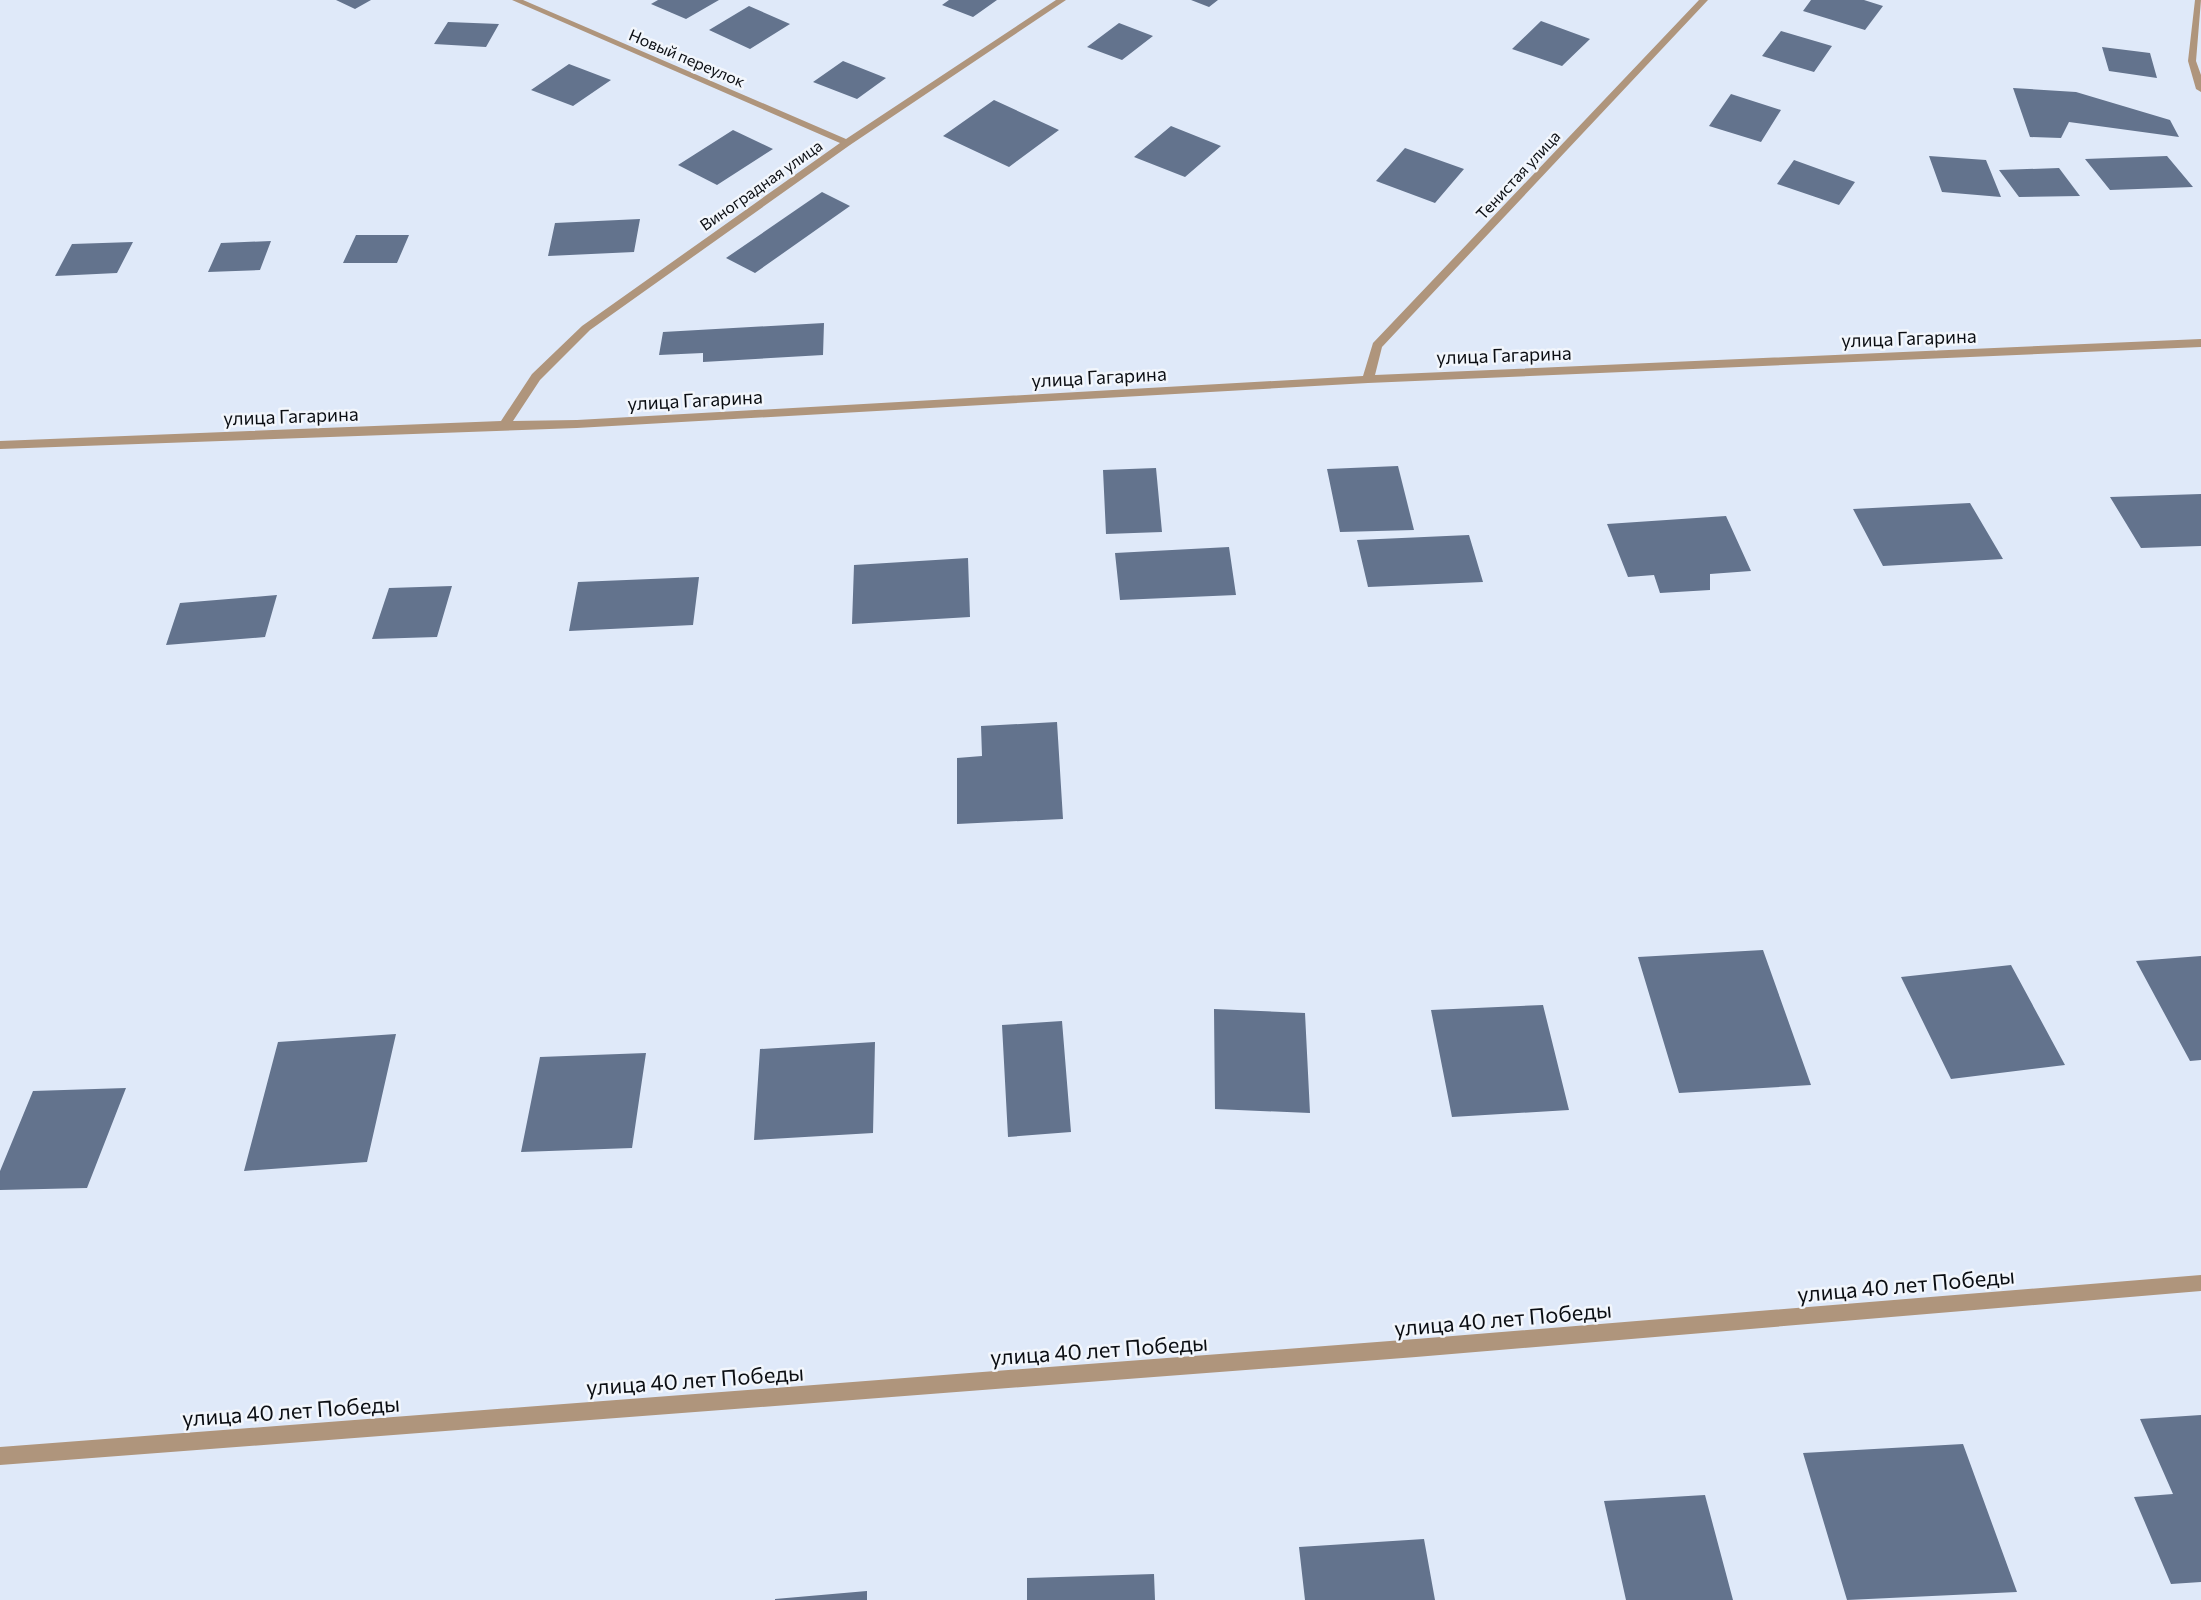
<svg xmlns="http://www.w3.org/2000/svg" width="2201" height="1600" font-family="Commissioner,sans-serif">
<rect width="100%" height="100%" fill="#dfe9f9"/>
<path fill="#63738d" d="M336,0H371L355,9Z
M658,0H719L686,19L651,4Z
M949,0H997L973,17L942,5Z
M1191,0H1218L1209,7Z
M1811,0H1864L1883,6L1865,30L1803,11Z
M749,6L790,24L750,49L709,30Z
M1541,21L1590,39L1562,66L1512,49Z
M448,22L499,24L486,47L434,44Z
M1119,23L1153,36L1122,60L1087,47Z
M1781,31L1832,46L1814,72L1762,56Z
M2102,47L2150,53L2157,78L2109,71Z
M843,61L886,78L857,99L813,82Z
M569,64L611,80L573,106L531,90Z
M2013,88L2076,92L2170,120L2179,137L2069,122L2061,138L2030,137Z
M1731,94L1781,110L1761,142L1709,126Z
M994,100L1059,130L1009,167L943,136Z
M1171,126L1221,146L1185,177L1134,157Z
M733,130L773,149L717,185L678,165Z
M1405,148L1464,169L1435,203L1376,181Z
M1929,156L1986,160L2001,197L1942,192Z
M2167,156L2193,187L2110,190L2085,159Z
M1794,160L1855,182L1839,205L1777,184Z
M2059,168L2080,196L2019,197L1999,170Z
M822,192L850,206L755,273L726,258Z
M640,219L634,252L548,256L555,223Z
M356,235H409L397,263H343Z
M271,241L260,270L208,272L221,243Z
M133,242L117,273L55,276L72,244Z
M824,323L823,355L703,362V353L659,355L663,332Z
M1398,466L1414,530L1340,532L1327,469Z
M1156,468L1162,532L1106,534L1103,470Z
M2201,494V546L2141,548L2110,497Z
M1970,503L2003,559L1883,566L1853,509Z
M1726,516L1751,571L1710,574V590L1660,593L1654,575L1628,577L1607,524Z
M1469,535L1483,582L1368,587L1357,540Z
M1229,547L1236,595L1120,600L1115,553Z
M968,558L970,617L852,624L854,565Z
M699,577L693,625L569,631L578,582Z
M452,586L437,637L372,639L389,588Z
M277,595L265,637L166,645L180,603Z
M1057,722L1063,819L957,824V758L982,756L981,726Z
M1763,950L1811,1085L1679,1093L1638,957Z
M2201,956V1060L2190,1061L2136,961Z
M2011,965L2065,1065L1951,1079L1901,977Z
M1543,1005L1569,1110L1452,1117L1431,1010Z
M1214,1009L1305,1013L1310,1113L1215,1109Z
M1062,1021L1071,1132L1008,1137L1002,1025Z
M396,1034L367,1162L244,1171L278,1042Z
M875,1042L873,1133L754,1140L760,1049Z
M646,1053L632,1148L521,1152L540,1057Z
M126,1088L87,1188L0,1190V1171L33,1091Z
M2201,1415V1582L2171,1584L2134,1497L2173,1494L2140,1419Z
M1963,1444L2017,1592L1847,1600L1803,1453Z
M1705,1495L1733,1600H1626L1604,1501Z
M1424,1539L1435,1600H1305L1299,1547Z
M1154,1574L1155,1600H1027V1578Z
M867,1591V1600H775V1599Z"/>
<g fill="none" stroke-linecap="round" stroke-linejoin="round">
<path fill="#af957c" fill-rule="evenodd" d="M512,0H523L846,139L1056,0H1066L850,145L590,330L540,380L513,421L577,420L1363,376L1373,343L1699,0H1708L1382,347L1375,375L2201,339V347L1368,383L577,428L0,449V441L501,421L532,374L582,326L840,143Z
M2195,0H2201L2196,61L2201,75V92L2196,89L2188,61Z
M2201,1275V1291L1416,1357L0,1465V1447L1416,1339Z"/>
</g>
<g text-anchor="middle" stroke-width="5" stroke-linejoin="round" paint-order="stroke">
<g font-size="16" fill="#0b0e13" stroke="#f2f6fc">
<text transform="translate(687 58) rotate(23)" y="6">Новый переулок</text>
<text transform="translate(1518 175) rotate(-47)" y="6">Тенистая улица</text>
<text transform="translate(761 185) rotate(-35)" y="6">Виноградная улица</text>
</g>
<g font-size="19" fill="#0b0e13" stroke="#f2f6fc">
<text transform="translate(1909 338) rotate(-2)" y="7">улица Гагарина</text>
<text transform="translate(1504 355) rotate(-2)" y="7">улица Гагарина</text>
<text transform="translate(1099 377) rotate(-3)" y="7">улица Гагарина</text>
<text transform="translate(695 400) rotate(-3)" y="7">улица Гагарина</text>
<text transform="translate(291 416) rotate(-2)" y="7">улица Гагарина</text>
</g>
<g font-size="22" fill="#0b0e13" stroke="#f2f6fc">
<text transform="translate(1906 1285) rotate(-5)" y="8">улица 40 лет Победы</text>
<text transform="translate(1503 1319) rotate(-5)" y="8">улица 40 лет Победы</text>
<text transform="translate(1099 1350) rotate(-4)" y="8">улица 40 лет Победы</text>
<text transform="translate(695 1380) rotate(-4)" y="8">улица 40 лет Победы</text>
<text transform="translate(291 1411) rotate(-4)" y="8">улица 40 лет Победы</text>
</g>
</g>
</svg>
